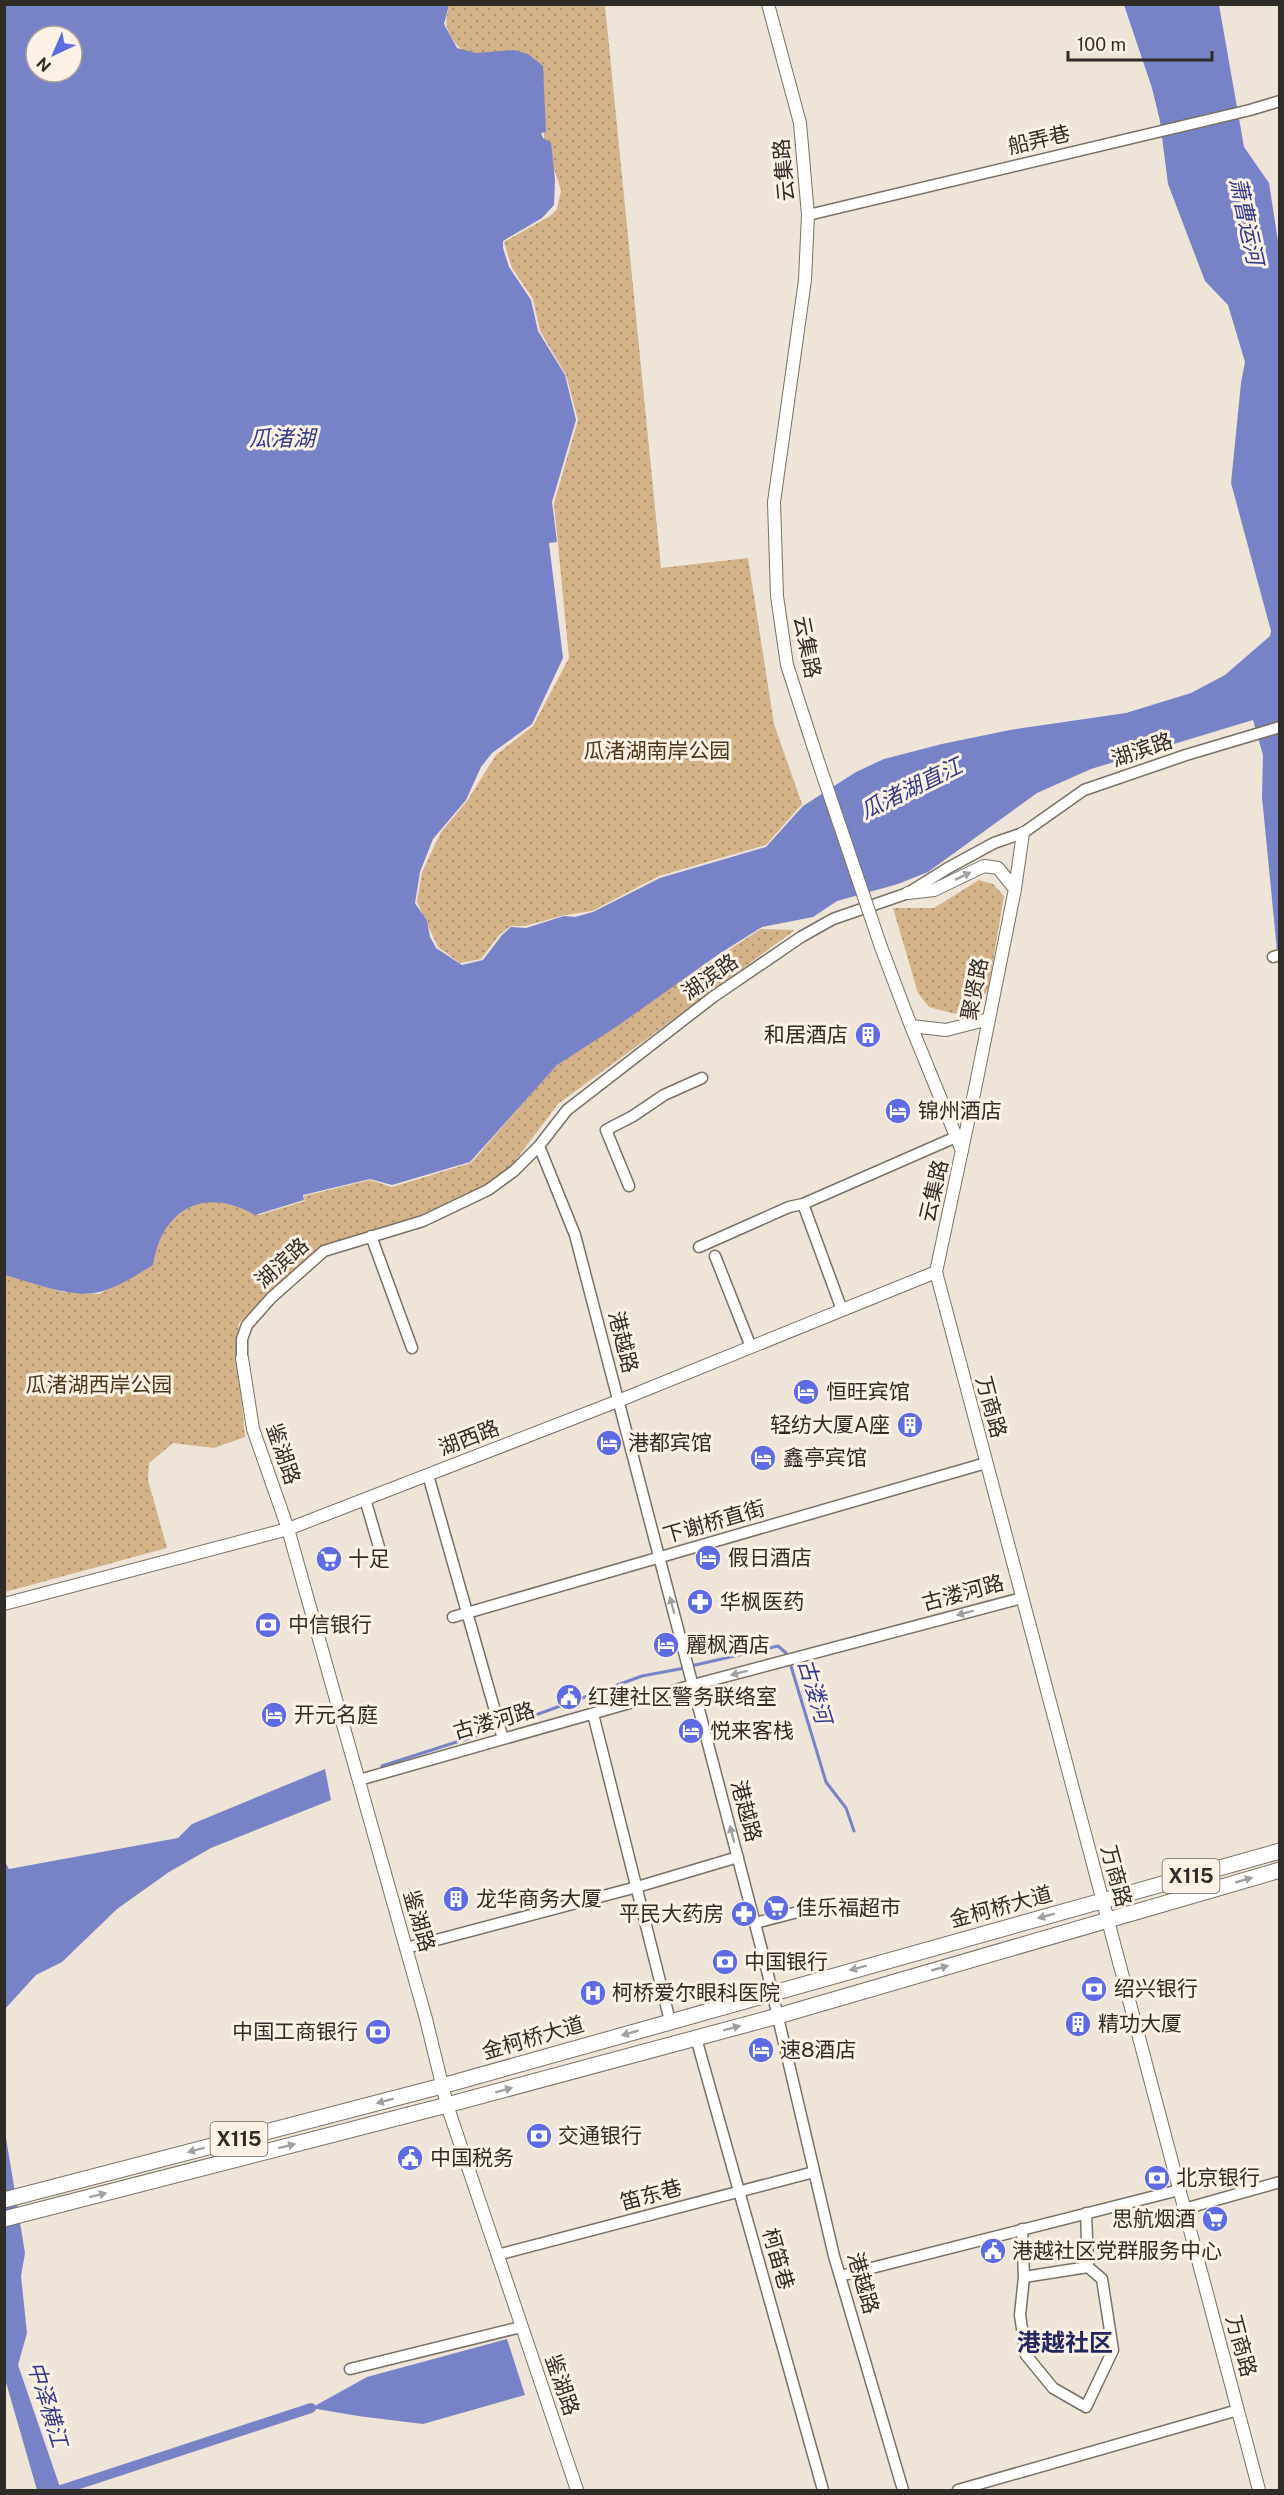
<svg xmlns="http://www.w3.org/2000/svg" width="1284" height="2495" font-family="'Public Sans','Noto Sans SC',sans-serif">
<defs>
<pattern id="park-dots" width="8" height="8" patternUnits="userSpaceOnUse" patternTransform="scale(1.5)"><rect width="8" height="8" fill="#d4b389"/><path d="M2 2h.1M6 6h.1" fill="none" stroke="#ac9270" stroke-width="1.8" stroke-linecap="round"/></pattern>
</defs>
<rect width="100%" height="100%" fill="#eee4d7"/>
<path fill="url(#park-dots)" d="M449,5H605L661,568L748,558L774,724L802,804L766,845L659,876L592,911L565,915L525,926H511L500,934L481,959L460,963L438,947L417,902L422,872L441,832L467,801L496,755L533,726L569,658L554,503L578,420L566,375L540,331L533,299L512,268L504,242L550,216L557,209L561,190L544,139L542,70C507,65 460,68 447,27C445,21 448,11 449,5Z
M979,880L993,884L1004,896L988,991L976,1004L955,1014L929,1007L918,993L893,908H934Z
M761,929L795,930L558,1104L509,1169L475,1193L422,1217L321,1247L239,1323L236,1341L245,1437L214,1448L173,1443L149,1463L148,1480L167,1548L5,1592V1273L63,1292L99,1294L151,1266L156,1248L169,1221L197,1201L229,1200L259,1215L305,1201L304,1196L370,1180L392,1187L471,1163L550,1072L569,1054Z"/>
<path fill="#7783c6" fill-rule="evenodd" d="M4,5H449L444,24L457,48L476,53L514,50L528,54L543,66L546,132L541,133L543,138L551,143L555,180L554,205L542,218L503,241V248L509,267L531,300L538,331L565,375L576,420L552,502L557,542L549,543L563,658L532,724L492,753L481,767L466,800L433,839L420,872L415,903L427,921L430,937L436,948L462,965L483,960L502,935L511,927L526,928L564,916L575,917L593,912L660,878L766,847L803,806L856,772L884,759L942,744L1010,730L1126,713L1191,693L1225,675L1270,636L1271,631L1231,483L1241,383L1245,362L1228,305L1205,281L1168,184L1160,121L1152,88L1124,5H1219L1244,147L1269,183L1279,248V971L1262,797L1263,755L1253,720L1091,769L1037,793L928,872L898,884L837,901L813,917L762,927L719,954L616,1027L557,1065L470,1162L392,1185L370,1179L303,1195L304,1200L255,1215C205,1186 162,1208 153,1265C136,1275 119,1287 99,1292C72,1299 32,1282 5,1275ZM36,36H72V72H36Z
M325,1769L331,1800L211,1848L169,1872L117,1909L62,1962L36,1975L5,2009V1862L9,1869L178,1838L192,1824Z
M4,2126L25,2253L21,2276L27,2333L18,2365L61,2490H37L5,2379Z
M507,2339L525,2395L423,2424L358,2416L311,2408L367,2377Z"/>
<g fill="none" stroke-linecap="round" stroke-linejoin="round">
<path stroke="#7783c6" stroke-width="3" d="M790,1663L826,1782L846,1808L854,1831
M691,1666L778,1646L786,1653L788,1657
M503,1727L642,1676L685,1668
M382,1766L497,1729"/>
<path stroke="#7783c6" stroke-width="10" d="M61,2490L311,2408"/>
<g stroke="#7a7165" stroke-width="13">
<path id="minor" d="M808,215L1250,110L1280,101
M1273,957L1280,955
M539,1146L575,1235L765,1962L834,2256L903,2490
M629,1186L606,1130L633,1116L664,1095L702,1078
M371,1236L412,1348
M699,1247L789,1207L803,1204
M715,1256L751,1347
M842,1310L803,1204L956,1137
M242,1358V1339L247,1325L271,1298L324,1251L423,1221L488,1190L514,1171L539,1146L567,1110L713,997L801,937L833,919L908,893L948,868L994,843L1023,833L1084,790L1186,755L1280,727
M428,1475L503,1739
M365,1499L379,1547
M453,1617L986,1463
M593,1714L670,2021
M359,1780L693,1685L1022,1598
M755,1923L821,1906
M406,1948L637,1887L738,1857
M696,2038L823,2490
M1184,2209L1280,2182
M1022,2229L1024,2277L1020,2315L1026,2355L1053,2388L1086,2407L1113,2350L1102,2279L1088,2267L1086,2213
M497,2255L814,2172
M840,2276L1179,2190
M1024,2277L1088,2267
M350,2369L521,2327
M958,2490L1238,2410"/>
</g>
<g stroke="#7a7165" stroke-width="14">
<path id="tertiary" d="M768,4L800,123L808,215L805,280L774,502L777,596L787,665L818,761
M1023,833L1015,889L975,1089L936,1272L1259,2490
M908,893L934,890L984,866L998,868L1015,889
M881,947L911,1026L962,1151
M911,1026L946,1030L989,1019
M242,1358L253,1429L288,1529L426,2019L447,2105L577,2490
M4,1604L288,1529L618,1401L936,1272"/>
</g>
<g stroke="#7a7165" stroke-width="17">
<path id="primary" d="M4,2200L442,2086L1280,1851
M4,2219L447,2105L778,2016L1280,1870"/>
</g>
<use href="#minor" stroke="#fff" stroke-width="10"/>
<use href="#tertiary" stroke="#fff" stroke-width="12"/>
<use href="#primary" stroke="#fff" stroke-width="15"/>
<g stroke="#7a7165" stroke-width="14" stroke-linecap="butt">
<path id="tertiary-bridge" d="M818,761L881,947"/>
</g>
<use href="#tertiary-bridge" stroke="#fff" stroke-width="12"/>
</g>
<defs><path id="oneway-solid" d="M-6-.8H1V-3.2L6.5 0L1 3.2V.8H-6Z" transform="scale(1.5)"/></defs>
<g fill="#a1a09e">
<use href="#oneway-solid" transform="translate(963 876) rotate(-26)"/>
<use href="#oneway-solid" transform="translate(672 1605) rotate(-105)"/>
<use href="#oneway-solid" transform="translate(965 1613) rotate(165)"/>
<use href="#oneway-solid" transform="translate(739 1673) rotate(165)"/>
<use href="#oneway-solid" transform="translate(732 1834) rotate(-105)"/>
<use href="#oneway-solid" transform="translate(1244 1880) rotate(-16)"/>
<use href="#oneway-solid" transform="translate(1046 1916) rotate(165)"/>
<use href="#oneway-solid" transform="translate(858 1968) rotate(165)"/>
<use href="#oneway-solid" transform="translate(940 1968) rotate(-16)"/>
<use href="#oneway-solid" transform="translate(732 2028) rotate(-15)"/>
<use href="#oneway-solid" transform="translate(630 2033) rotate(164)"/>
<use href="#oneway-solid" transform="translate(504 2090) rotate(-15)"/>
<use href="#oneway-solid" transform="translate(385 2101) rotate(165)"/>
<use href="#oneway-solid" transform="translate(287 2146) rotate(-14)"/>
<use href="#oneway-solid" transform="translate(196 2150) rotate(165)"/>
<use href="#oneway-solid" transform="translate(98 2195) rotate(-14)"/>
</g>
<defs>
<g id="building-disc" transform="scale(1.35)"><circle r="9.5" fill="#5f6be3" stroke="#fbf1e4"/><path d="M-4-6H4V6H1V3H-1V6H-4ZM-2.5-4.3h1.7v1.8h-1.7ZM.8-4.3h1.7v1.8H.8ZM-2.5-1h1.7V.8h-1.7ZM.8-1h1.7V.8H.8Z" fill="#fff"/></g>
<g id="hotel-disc" transform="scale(1.35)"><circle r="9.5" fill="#5f6be3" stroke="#fbf1e4"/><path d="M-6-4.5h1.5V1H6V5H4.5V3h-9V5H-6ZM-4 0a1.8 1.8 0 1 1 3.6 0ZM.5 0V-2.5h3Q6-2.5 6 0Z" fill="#fff"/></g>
<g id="supermarket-disc" transform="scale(1.35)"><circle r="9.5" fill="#5f6be3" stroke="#fbf1e4"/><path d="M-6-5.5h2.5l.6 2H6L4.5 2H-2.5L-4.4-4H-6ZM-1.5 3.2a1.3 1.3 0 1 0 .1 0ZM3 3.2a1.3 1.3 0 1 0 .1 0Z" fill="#fff"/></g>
<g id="pharmacy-disc" transform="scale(1.35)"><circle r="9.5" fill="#5f6be3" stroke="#fbf1e4"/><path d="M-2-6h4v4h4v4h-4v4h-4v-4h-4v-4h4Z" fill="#fff"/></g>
<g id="bank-disc" transform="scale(1.35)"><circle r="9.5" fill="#5f6be3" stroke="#fbf1e4"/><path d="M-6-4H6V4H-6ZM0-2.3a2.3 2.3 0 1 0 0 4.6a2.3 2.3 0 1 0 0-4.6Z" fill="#fff"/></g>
<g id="civic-disc" transform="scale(1.35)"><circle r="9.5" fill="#5f6be3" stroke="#fbf1e4"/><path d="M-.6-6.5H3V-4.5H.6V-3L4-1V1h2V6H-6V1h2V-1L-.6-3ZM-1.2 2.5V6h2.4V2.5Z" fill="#fff"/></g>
<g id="hospital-disc" transform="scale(1.35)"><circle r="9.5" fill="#5f6be3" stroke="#fbf1e4"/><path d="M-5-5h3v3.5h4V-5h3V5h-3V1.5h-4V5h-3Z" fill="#fff"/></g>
</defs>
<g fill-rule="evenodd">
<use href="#building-disc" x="868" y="1035"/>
<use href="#hotel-disc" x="898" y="1111"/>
<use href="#hotel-disc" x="806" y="1392"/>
<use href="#building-disc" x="910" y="1425"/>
<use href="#hotel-disc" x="609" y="1443"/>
<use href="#hotel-disc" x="763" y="1458"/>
<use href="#hotel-disc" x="708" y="1558"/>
<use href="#supermarket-disc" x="329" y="1559"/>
<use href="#pharmacy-disc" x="700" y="1602"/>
<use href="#bank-disc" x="268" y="1625"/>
<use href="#hotel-disc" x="666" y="1645"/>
<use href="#civic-disc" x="569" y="1697"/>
<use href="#hotel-disc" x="274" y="1715"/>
<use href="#hotel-disc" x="691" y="1731"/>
<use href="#building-disc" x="456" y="1899"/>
<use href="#supermarket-disc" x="776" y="1908"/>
<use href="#pharmacy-disc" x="744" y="1914"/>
<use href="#bank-disc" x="725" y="1962"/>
<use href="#bank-disc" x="1094" y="1989"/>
<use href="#hospital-disc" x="593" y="1993"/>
<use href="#building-disc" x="1078" y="2024"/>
<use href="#bank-disc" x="378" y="2032"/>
<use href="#hotel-disc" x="761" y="2050"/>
<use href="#bank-disc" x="539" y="2136"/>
<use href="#civic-disc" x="410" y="2158"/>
<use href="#bank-disc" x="1157" y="2178"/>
<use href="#supermarket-disc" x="1215" y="2219"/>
<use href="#civic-disc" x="993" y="2251"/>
</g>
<g text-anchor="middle" stroke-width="6" stroke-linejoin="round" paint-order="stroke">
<g fill="#fbf1e4" stroke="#6c6660" stroke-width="1.5">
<rect x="1162.5" y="1859" width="57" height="34" rx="4.5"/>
<rect x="210.5" y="2122" width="57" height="34" rx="4.5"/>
</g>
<g font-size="20" font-weight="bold" fill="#2f2b27">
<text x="1191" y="1883">X115</text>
<text x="239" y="2146">X115</text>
</g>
<g font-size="21" fill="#2f2b27" stroke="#fbf1e4">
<text transform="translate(1039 140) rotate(-13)" y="7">船弄巷</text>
<text transform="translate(784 170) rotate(-95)" y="7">云集路</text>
<text transform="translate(807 647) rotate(79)" y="7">云集路</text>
<text transform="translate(1142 750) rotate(-19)" y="7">湖滨路</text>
<text transform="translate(710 977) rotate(-35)" y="7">湖滨路</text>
<text transform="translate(975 989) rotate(-79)" y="7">聚贤路</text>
<text transform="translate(934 1191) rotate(-77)" y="7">云集路</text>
<text transform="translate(282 1263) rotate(-42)" y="7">湖滨路</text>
<text transform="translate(623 1342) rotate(76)" y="7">港越路</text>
<text transform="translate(991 1407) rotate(75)" y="7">万商路</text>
<text transform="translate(469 1438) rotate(-21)" y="7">湖西路</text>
<text transform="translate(283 1454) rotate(71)" y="7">鉴湖路</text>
<text transform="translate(714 1522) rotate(-16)" y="7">下谢桥直街</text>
<text transform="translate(963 1593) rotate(-15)" y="7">古溇河路</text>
<text transform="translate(494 1721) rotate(-16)" y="7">古溇河路</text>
<text transform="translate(746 1811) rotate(75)" y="7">港越路</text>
<text transform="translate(1116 1876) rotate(75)" y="7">万商路</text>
<text transform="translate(1001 1907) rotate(-15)" y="7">金柯桥大道</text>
<text transform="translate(419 1921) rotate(74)" y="7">鉴湖路</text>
<text transform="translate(533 2038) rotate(-16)" y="7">金柯桥大道</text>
<text transform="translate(651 2195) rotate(-15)" y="7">笛东巷</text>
<text transform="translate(778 2259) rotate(74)" y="7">柯笛巷</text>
<text transform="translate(863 2283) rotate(74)" y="7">港越路</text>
<text transform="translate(1241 2346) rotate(75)" y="7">万商路</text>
<text transform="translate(562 2385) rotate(71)" y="7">鉴湖路</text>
</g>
<g font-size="21" fill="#4c371a" stroke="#fbf1e4">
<text x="657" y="758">瓜渚湖南岸公园</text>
<text x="99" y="1392">瓜渚湖西岸公园</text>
</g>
<g font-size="21" fill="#2f2b27" stroke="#fbf1e4" text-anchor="start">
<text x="848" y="1042" text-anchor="end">和居酒店</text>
<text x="918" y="1118">锦州酒店</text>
<text x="826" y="1399">恒旺宾馆</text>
<text x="890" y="1432" text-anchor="end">轻纺大厦A座</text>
<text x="628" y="1450">港都宾馆</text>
<text x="783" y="1465">鑫亭宾馆</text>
<text x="728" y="1565">假日酒店</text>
<text x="348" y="1566">十足</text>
<text x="720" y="1609">华枫医药</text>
<text x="288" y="1632">中信银行</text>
<text x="686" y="1652">麗枫酒店</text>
<text x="588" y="1704">红建社区警务联络室</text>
<text x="294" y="1722">开元名庭</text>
<text x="710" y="1738">悦来客栈</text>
<text x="476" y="1906">龙华商务大厦</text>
<text x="796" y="1915">佳乐福超市</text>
<text x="724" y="1921" text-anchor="end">平民大药房</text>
<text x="744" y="1969">中国银行</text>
<text x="1114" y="1996">绍兴银行</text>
<text x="612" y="2000">柯桥爱尔眼科医院</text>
<text x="1098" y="2031">精功大厦</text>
<text x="358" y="2039" text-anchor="end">中国工商银行</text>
<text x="780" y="2057">速8酒店</text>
<text x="558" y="2143">交通银行</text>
<text x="430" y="2165">中国税务</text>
<text x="1176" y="2185">北京银行</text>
<text x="1196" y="2226" text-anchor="end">思航烟酒</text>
<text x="1012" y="2258">港越社区党群服务中心</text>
</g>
<g font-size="22" font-style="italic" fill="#343a8a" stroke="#fbf1e4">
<text transform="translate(1247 221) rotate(78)" y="8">萧曹运河</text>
<text x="282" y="446">瓜渚湖</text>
<text transform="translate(911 788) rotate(-26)" y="8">瓜渚湖直江</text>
<text transform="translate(815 1691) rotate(73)" y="8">古溇河</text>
<text transform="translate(48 2404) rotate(73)" y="8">中泽横江</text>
</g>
<g font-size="24" font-weight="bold" fill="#222760" stroke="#fbf1e4">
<text x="1065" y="2351">港越社区</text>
</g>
</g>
<rect width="1284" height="2495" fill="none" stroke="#2f2b27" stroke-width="12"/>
<g transform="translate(54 54) rotate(224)"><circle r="28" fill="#fbf1e4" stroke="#a9a298" stroke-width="1.5"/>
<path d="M0-4.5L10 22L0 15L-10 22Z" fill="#5f6be3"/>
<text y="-9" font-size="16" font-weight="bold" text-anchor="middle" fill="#2f2b27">N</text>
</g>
<path d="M1068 51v9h144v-9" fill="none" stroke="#2f2b27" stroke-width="3"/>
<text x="1077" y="51" font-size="18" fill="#2f2b27" stroke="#fbf1e4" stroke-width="4.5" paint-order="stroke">100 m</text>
</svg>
